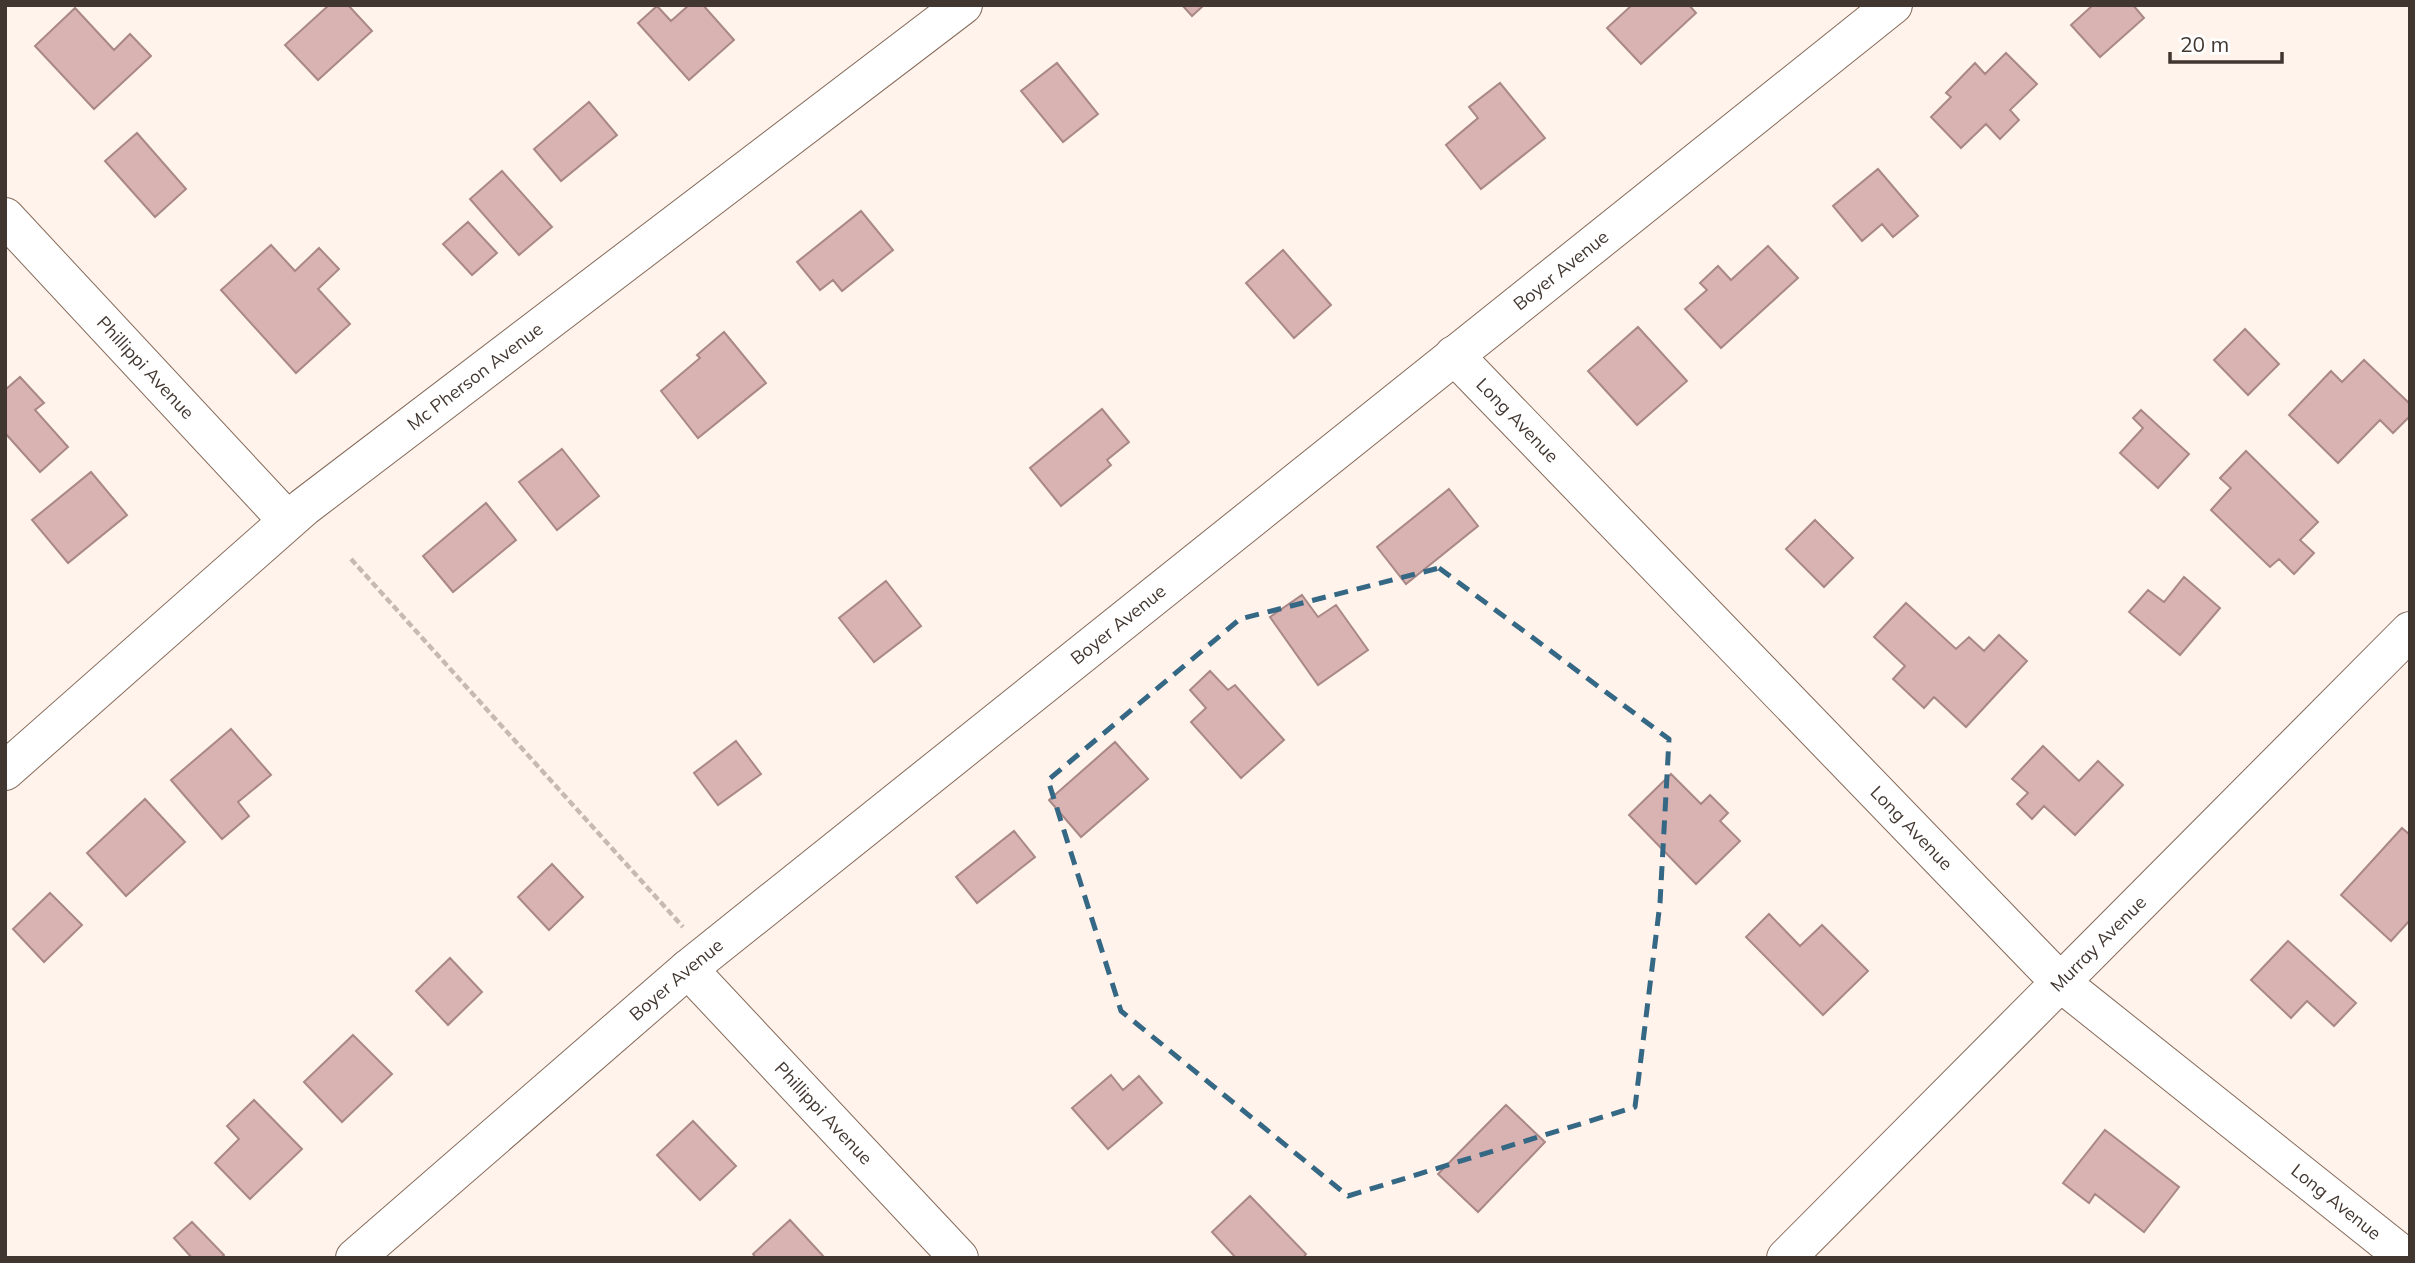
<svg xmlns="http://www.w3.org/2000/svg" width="2415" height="1263" font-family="Mulish,sans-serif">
<rect width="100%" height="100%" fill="#fff3eb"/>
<path fill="#d8b3b1" stroke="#a98886" stroke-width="2" d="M329,5H348L372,31L318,80L285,45Z
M689,5H703L734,40L689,80L638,23L657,6L671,21Z
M1182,5H1204L1192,16Z
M1632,5H1689L1696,13L1641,64L1607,28Z
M2093,5H2133L2144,18L2100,57L2071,25Z
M75,8L114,50L130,34L151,56L94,109L35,46Z
M2006,53L2037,84L2010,110L2019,120L2000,139L1986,124L1961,148L1931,117L1951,97L1946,93L1975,63L1985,74Z
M1057,63L1098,114L1063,142L1021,91Z
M1500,83L1545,138L1481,189L1446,145L1478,118L1469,107Z
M589,102L617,135L561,181L534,149Z
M137,133L186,189L155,217L105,161Z
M1878,169L1918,216L1893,237L1882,224L1862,241L1833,206Z
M502,171L552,227L519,255L470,199Z
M861,211L893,250L842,291L833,280L820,290L797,262Z
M468,222L497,253L472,275L443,244Z
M271,245L295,271L319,248L339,269L318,289L350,324L296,373L221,290Z
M1768,246L1798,278L1721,348L1685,309L1707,290L1700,283L1718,266L1731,280Z
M1283,250L1331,305L1294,338L1246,283Z
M1638,327L1687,381L1637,425L1588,371Z
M2245,329L2279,364L2248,395L2214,360Z
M724,332L766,383L698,438L661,391L700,358L697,355Z
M2364,360L2410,404V416L2393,433L2380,420L2338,463L2289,415L2331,371L2342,382Z
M20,377L44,403L35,410L68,447L40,472L5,433V390Z
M1102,409L1129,442L1107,460L1111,465L1061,506L1030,468Z
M2141,410L2189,454L2158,488L2120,453L2143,428L2133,418Z
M562,449L599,496L557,530L519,482Z
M2246,451L2318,522L2300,540L2314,553L2294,574L2279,559L2270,567L2211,510L2231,488L2220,478Z
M91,472L127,515L68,563L32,520Z
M1449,489L1478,526L1406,584L1377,547Z
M486,503L516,540L453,592L423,556Z
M1815,520L1853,558L1824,587L1786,549Z
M2184,577L2220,608L2180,655L2129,612L2148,590L2164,602Z
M886,581L921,626L874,662L839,618Z
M1302,595L1318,617L1336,605L1368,650L1318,685L1270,617Z
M1906,603L1956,649L1969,637L1984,651L1999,635L2027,661L1966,727L1934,697L1924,708L1893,679L1905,666L1874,637Z
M1210,671L1228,690L1235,685L1284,740L1241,778L1191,722L1206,708L1190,690Z
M231,729L271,775L238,802L249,816L222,839L171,780Z
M736,741L761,774L718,805L694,773Z
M1115,742L1148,779L1081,837L1049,800Z
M2043,746L2079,781L2098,761L2123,785L2075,835L2044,806L2032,819L2017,804L2028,793L2012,779Z
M1671,774L1701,804L1710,795L1728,813L1720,821L1740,841L1696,884L1629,815Z
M145,799L185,842L126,896L87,853Z
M2402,828L2410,835V920L2391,941L2341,895Z
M1014,831L1035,857L977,903L956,877Z
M552,864L583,897L549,930L518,897Z
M50,893L82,925L44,962L13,929Z
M1769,914L1800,946L1822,925L1868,971L1823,1015L1746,937Z
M2288,941L2356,1003L2334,1026L2307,1001L2291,1018L2251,980Z
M450,958L482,992L448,1025L416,991Z
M353,1035L392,1074L342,1122L304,1082Z
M1111,1075L1123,1090L1139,1076L1162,1103L1108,1149L1072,1108Z
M254,1100L302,1149L250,1199L215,1163L239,1139L227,1126Z
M1506,1105L1545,1142L1478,1212L1438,1174Z
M693,1121L736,1166L700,1200L657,1155Z
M2105,1130L2179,1187L2144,1232L2095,1194L2089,1203L2063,1183Z
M1250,1196L1306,1254L1303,1258H1236L1212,1232Z
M790,1220L825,1258H756L753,1254Z
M192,1222L224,1255L221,1258H192L174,1238Z"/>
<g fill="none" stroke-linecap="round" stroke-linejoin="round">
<g stroke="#856b5b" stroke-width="40">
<g id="minor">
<path id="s1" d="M5,217L287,520"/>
<path id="s2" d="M1454,355L2060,982L2406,1258"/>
<path id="s3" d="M5,771L304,507L963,5"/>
<path id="s4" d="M688,969L959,1258"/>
<path id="s5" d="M355,1258L688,969L1893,5"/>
<path id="s6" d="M1786,1258L2410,631"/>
</g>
</g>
<path stroke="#c6bab3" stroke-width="4.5" stroke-dasharray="7 3.5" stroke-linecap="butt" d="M351,559L683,927"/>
<use href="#minor" stroke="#fff" stroke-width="38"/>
</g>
<path fill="none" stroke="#356885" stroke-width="5" stroke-dasharray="14 9" stroke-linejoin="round" d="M1439,568L1669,739L1660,903L1635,1107L1348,1196L1121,1011L1048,780L1240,619Z"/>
<g text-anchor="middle" stroke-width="5" stroke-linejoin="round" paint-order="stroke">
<g font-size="18" fill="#423730" stroke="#fff">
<text dy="6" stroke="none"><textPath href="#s5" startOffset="1559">Boyer Avenue</textPath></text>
<text dy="6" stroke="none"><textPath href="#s1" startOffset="206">Phillippi Avenue</textPath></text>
<text dy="6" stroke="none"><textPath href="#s3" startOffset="614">Mc Pherson Avenue</textPath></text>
<text dy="6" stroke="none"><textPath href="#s2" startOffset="91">Long Avenue</textPath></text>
<text dy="6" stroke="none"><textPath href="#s5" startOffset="992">Boyer Avenue</textPath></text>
<text dy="6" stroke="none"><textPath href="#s2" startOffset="658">Long Avenue</textPath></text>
<text dy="6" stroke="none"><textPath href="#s6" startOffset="443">Murray Avenue</textPath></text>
<text dy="6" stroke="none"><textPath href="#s5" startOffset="425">Boyer Avenue</textPath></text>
<text dy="6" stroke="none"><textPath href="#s4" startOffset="198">Phillippi Avenue</textPath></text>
<text dy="6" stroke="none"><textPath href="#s2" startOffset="1225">Long Avenue</textPath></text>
</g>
</g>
<rect width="2415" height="1263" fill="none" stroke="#423730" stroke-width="14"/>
<path d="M2170 52v10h112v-10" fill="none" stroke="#423730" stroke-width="3.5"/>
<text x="2180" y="52" font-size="21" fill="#423730" stroke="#ffffff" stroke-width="5" paint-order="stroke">20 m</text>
</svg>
